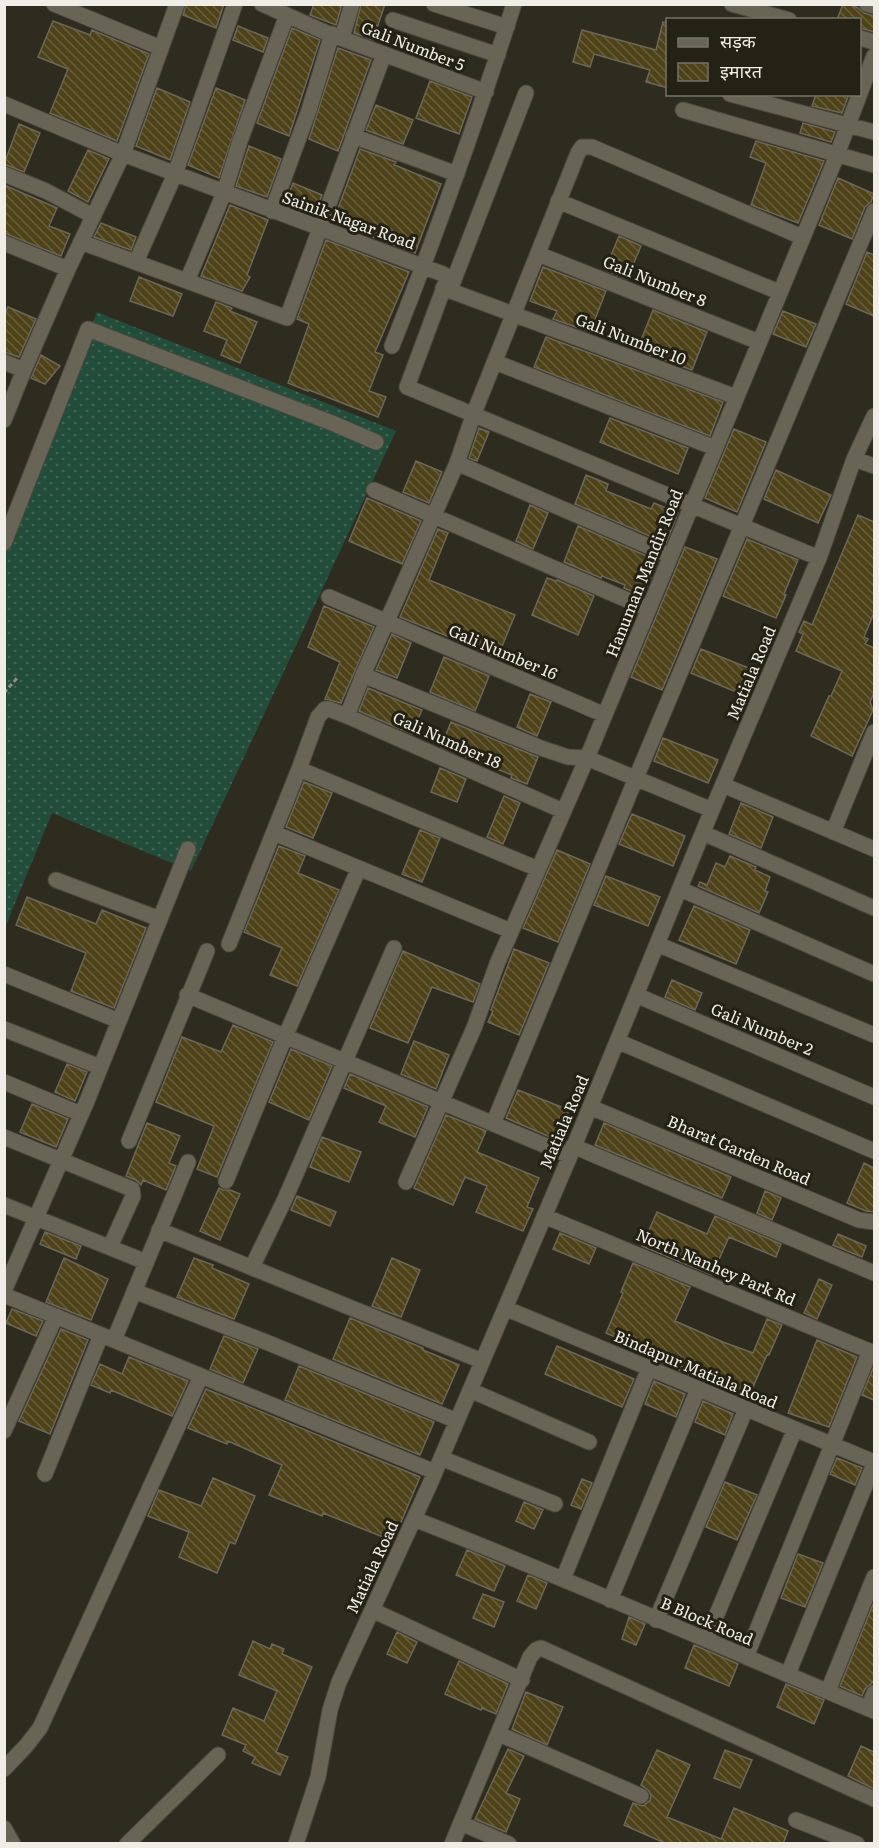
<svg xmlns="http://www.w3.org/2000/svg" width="879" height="1848" font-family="Literata,'Noto Sans Devanagari',serif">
<defs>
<pattern id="grass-dots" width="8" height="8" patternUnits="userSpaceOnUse" patternTransform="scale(1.5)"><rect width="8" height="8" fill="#224d3b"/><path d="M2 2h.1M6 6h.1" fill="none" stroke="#426757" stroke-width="1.8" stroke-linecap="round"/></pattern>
<pattern id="building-back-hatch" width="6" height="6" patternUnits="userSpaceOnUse" patternTransform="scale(1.5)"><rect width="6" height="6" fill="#4e4318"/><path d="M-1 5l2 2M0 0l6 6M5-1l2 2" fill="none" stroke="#685e39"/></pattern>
</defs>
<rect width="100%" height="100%" fill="#2e2b1f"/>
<path fill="url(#grass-dots)" d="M97,312L396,431L191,871L52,813L5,928V550Z"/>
<path fill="url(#building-back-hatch)" stroke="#6b6759" stroke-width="1.5" d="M186,4H224L216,28L183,15Z
M314,4H342L336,25L310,15Z
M361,4H385L373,40L354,33Z
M843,4H849L858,8L864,13L874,16V32L860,28V20H837Z
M53,21L90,35L92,30L149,54L117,141L50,113L68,69L38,57Z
M663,22L668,23V88L646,82L650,70L594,54L590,67L573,62L582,30L656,50Z
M238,26L268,38L263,52L233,40Z
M292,28L320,40L289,136L257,123Z
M338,48L371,60L338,151L309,139Z
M430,81L472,97L459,134L416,118Z
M157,88L190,102L170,160L136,146Z
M216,88L245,100L219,178L188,165Z
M816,94H849L842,113L812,106Z
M376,105L413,120L403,144L366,130Z
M803,123L835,132L831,142L800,133Z
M19,124L40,133L24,172L4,164Z
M756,141L824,161L798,223L751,205L766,163L750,157Z
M249,146L281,159L267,197L236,186Z
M360,149L396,162L394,165L397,166L441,184L415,253L333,222Z
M88,150L109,159L88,202L68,191Z
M838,178L874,194L871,202L865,207L852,239L819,225Z
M293,183L322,195L314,215L285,204Z
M4,185L57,208L49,226L70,234L61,256L4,233Z
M230,205L268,220L247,275L250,277L242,291L201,276Z
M101,223L136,237L131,250L94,237Z
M619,236L641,246L627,279L605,270Z
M326,240L409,272L375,352L383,355L369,391L386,397L378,417L309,390L308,391L288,383L309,324L297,319Z
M867,252L874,255V316L846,304Z
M543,267L606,291L590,332L553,319L557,311L530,301Z
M139,277L182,294L173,316L130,301Z
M216,302L232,308L230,311L257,322L240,363L221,355L227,340L204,331Z
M8,307L36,319L19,357L4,352V315Z
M653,310L707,332L692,370L637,350Z
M783,311L816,324L806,347L773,334Z
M546,337L723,402L710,436L534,367Z
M41,355L60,366L45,384L31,378Z
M610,418L688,448L678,474L600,442Z
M479,428L489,432L477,461L469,458Z
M734,429L766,442L737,512L705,498Z
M416,461L442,472L429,503L403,492Z
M776,470L831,495L818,523L764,499Z
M586,475L608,484L606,491L651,509L654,503L678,513L666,543L575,504Z
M367,498L421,521L402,564L349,541Z
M530,505L548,513L533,549L516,541Z
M858,515L874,522V613L864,637L868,639L865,644L874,648V693L870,702L873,710L852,756L811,736L829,696H831L842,671L796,651L803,634L799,632L804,621L812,625Z
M578,526L658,561L643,596L624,588L625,585L602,576L601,578L564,562Z
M438,529L448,533L429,580L515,615L497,658L452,639V638L400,617Z
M747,539L798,560L784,594L786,595L776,618L723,596Z
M685,547L717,559L662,690L631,677Z
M547,578L556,581L557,580L594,596L578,635L532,615Z
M324,606L374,627L341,703L325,699L340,662L308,647Z
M392,634L411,643L397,678L376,670Z
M701,649L751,669L741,694L691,673Z
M444,657L489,676L475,711L430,692Z
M368,688L422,710L412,734L359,711Z
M530,694L551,702L537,736L517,727Z
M451,722L538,757L527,784L511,778L512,775L441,747Z
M663,738L718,760L708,783L654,761Z
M440,768L466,779L457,802L431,792Z
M304,782L332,793L313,838L286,827Z
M504,796L520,803L503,844L487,837Z
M741,803L773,817L761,848L729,834Z
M632,814L685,836L673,866L619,844Z
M420,830L440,838L422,882L402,874Z
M279,846L305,856L298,873L339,890L297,986L270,975L282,948L244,932Z
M557,850L590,864L558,942L523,928Z
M730,856L756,867L755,870L770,877L765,891L768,892L759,913L698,886L700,882L707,885L716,863L725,867Z
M606,876L660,897L648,926L594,905Z
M27,897L96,924L102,910L146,928L114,1008L71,991L86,953L16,925Z
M694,906L750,930L736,964L679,940Z
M514,949L549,963L519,1035L488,1022L493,1011L491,1010Z
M403,951L480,984L473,1002L432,987L408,1043L370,1028Z
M672,980L702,993L695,1010L665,997Z
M233,1025L273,1042L217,1177L197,1169L214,1126L156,1102L182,1037L221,1052Z
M414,1041L449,1055L436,1089L401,1074Z
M291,1049L332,1066L309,1120L269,1102Z
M67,1064L87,1072L75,1101L55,1092Z
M350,1074L428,1107L415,1137L379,1122L386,1106L344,1088Z
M518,1090L569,1110L557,1140L506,1118Z
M32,1104L68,1119L56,1147L20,1132Z
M446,1115L486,1131L477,1152L539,1178L527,1207L533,1209L523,1231L476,1212L487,1186L465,1177L453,1205L414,1188Z
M147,1123L180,1136L169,1163L176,1166L166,1190L143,1180L141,1185L136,1180L126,1176Z
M604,1123L731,1177L722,1198L595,1145Z
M322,1137L361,1152L349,1182L310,1167Z
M864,1163L874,1168V1212L866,1211L847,1203Z
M219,1188L223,1190H230L240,1194L220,1240L200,1231Z
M765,1191L781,1198L772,1220L757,1213Z
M297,1196L336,1212L330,1226L291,1210Z
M657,1212L707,1234L715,1216L781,1244L776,1257L729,1237L712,1275L642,1246Z
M45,1232L81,1246L76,1259L40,1244Z
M560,1233L596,1248L589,1264L553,1249Z
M838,1234L866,1246L862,1257L833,1245Z
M64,1258L108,1279L91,1320L46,1302Z
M194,1258L213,1265L212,1268L249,1284L234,1319L177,1297Z
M392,1258L420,1270L401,1317L372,1306Z
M633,1263L690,1287L675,1321L723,1342L753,1353L767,1319L782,1325L769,1355H767L750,1394L748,1392L745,1398L658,1361L660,1356L606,1333L623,1293L621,1292Z
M819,1279L832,1285L817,1319L804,1313Z
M12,1309L43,1321L36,1336L6,1323Z
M350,1318L423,1348V1350L459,1365L442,1404L333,1359Z
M61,1329L88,1340L50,1434L19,1421Z
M224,1336L258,1349L243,1383L210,1369Z
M817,1340L857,1357L829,1427L788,1413Z
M557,1346L634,1379L622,1407L545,1374Z
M129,1357L188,1381L172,1416L111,1390L110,1393L91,1385L100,1364L122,1374Z
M299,1366L434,1422L420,1455L285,1400Z
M874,1366V1400L862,1395Z
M654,1381L685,1394L676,1417L645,1404Z
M206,1389L420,1477L393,1541L323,1513L322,1516L269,1495L282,1465L228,1441L227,1444L188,1428Z
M703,1401L733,1414L725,1435L695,1422Z
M837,1458L862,1468L855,1485L830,1474Z
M213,1478L255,1496L235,1544L230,1542L217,1573L179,1557L189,1532L148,1516L159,1490L201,1506Z
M582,1479L592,1483L581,1509L571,1505Z
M725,1482L757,1495L737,1540L706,1527Z
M524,1502L543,1510L534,1529L516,1521Z
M467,1550L505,1566L494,1591L456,1575Z
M798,1554L823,1563L805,1607L781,1598Z
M528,1575L547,1583L536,1609L517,1601Z
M483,1594L504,1602L494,1627L473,1618Z
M874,1602V1679L872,1683L865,1689L862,1696L840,1686Z
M629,1617L645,1624L636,1645L622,1639Z
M397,1632L417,1642L407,1663L387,1654Z
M253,1641L270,1649L272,1644L284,1649L282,1654L312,1667L276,1752L288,1757L280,1775L252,1763L255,1757L243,1751L246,1745L222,1735L233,1708L264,1721L277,1691L239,1675Z
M694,1645L738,1664L729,1686L685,1668Z
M459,1661L508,1684L496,1714L482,1708L481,1710L445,1694Z
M786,1684L824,1700L814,1724L777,1707Z
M526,1692L563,1707L547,1745L512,1729Z
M861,1746L874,1752V1789L848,1776Z
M508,1749L524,1756L506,1793L520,1799L506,1832L475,1819Z
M657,1750L690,1765L667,1817L721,1839L734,1808L788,1831L783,1844H667L624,1825L633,1803L643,1806L650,1800L651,1796L649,1791L641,1785Z
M725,1750L752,1760L740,1788L714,1778Z"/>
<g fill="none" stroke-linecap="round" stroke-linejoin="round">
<g stroke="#4a473d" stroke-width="17">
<path id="minor" d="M54,4L161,48
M262,4L327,33L486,92
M434,4L507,27
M732,4L789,20
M867,4L874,6
M393,20L498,55
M342,38L352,4
M860,38L874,42
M730,94L874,132
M4,104L123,154L443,274L446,276V282L407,387L819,558
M683,110L874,165
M353,136L457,174
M4,174L46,191L93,216
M558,201L779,292
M272,211L309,110L332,34
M81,242L287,318L384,54
M4,243L68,269
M538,254L759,342
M136,262L175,174L235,4
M187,281L224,193L240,141L287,15
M443,288L736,397
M450,290L526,93
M392,346C437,233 477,120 514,4
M4,362L24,370
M495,362L715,448
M4,420L24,370L68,269L123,154L177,4
M854,459L874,466
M457,463L671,556
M374,490L648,609
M4,543L88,329L332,423L376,442
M329,597L605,715
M363,675L541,748L568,757L587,758L712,810
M347,716L363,675L457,463L474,413L578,153L582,147H592L802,237
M299,769L538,869
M723,785L874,849
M833,832L874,732
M274,833L511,931
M703,833L874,908
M56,880L160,919
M680,889L874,974
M229,944L299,769L318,717L325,709H329L347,716L563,811
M657,944L874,1035
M4,974L119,1021
M187,995L570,1156
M636,995L874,1097
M4,1029L100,1067
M617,1041L874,1151
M4,1082L81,1114
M590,1107L859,1220L874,1222
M493,1124L636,778L874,211
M4,1137L132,1189L133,1196L110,1247
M129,1141L207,951
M573,1146L874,1273
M226,1181L285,1037L359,868
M406,1182L474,1028L497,964L587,758L833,165L874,56
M4,1205L146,1262
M544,1216L874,1353
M159,1230L482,1361
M252,1267L285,1199L394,948
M4,1291L87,1101L188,849
M134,1291L266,1342L457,1421
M4,1295L435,1472
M505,1308L874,1462
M114,1340L188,1162
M470,1390L589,1442
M4,1431L56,1316
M441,1458L555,1504
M45,1474L101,1335
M414,1519C569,1579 721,1647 874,1711
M563,1579L649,1368
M610,1600L698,1389
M372,1610L522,1680
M656,1620L746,1409
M706,1640L795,1429
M746,1657L870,1351
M788,1674L874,1464
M828,1691L874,1577
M868,1708L874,1693
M499,1734L641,1796
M4,1769L26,1746L40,1728L201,1376
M796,1820L857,1844
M461,1823L509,1844
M4,1828L13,1844
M127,1844L218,1755
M296,1844L318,1777L330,1710L339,1682L430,1484L570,1156L712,810L819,558L854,459L874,416
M452,1844L530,1657L536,1650L541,1648L874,1799"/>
</g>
<path stroke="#918e84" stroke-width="3" stroke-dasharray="4.5 3" stroke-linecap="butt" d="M4,693L17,678"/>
<use href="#minor" stroke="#686456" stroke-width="15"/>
</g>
<g text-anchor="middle" stroke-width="6" stroke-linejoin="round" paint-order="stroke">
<g font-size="16" fill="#efede5" stroke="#242115">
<text transform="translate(413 46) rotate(21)" y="6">Gali Number 5</text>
<text transform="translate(349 220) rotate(20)" y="6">Sainik Nagar Road</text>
<text transform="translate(655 281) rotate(22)" y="6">Gali Number 8</text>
<text transform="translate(631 339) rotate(21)" y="6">Gali Number 10</text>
<text transform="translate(644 573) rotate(-68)" y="6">Hanuman Mandir Road</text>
<text transform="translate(503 652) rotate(23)" y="6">Gali Number 16</text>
<text transform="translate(751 673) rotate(-67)" y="6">Matiala Road</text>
<text transform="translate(447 740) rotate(24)" y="6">Gali Number 18</text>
<text transform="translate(762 1029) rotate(23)" y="6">Gali Number 2</text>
<text transform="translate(564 1122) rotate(-67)" y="6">Matiala Road</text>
<text transform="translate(739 1150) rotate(23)" y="6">Bharat Garden Road</text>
<text transform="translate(716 1267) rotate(23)" y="6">North Nanhey Park Rd</text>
<text transform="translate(696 1369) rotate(23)" y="6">Bindapur Matiala Road</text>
<text transform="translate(372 1567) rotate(-65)" y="6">Matiala Road</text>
<text transform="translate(707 1621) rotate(23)" y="6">B Block Road</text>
</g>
</g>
<rect width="879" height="1848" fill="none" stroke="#efede5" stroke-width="12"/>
<rect x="666" y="18" width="195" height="78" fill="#242115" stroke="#757368" stroke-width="1.5"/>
<rect x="678" y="38" width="30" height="9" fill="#686456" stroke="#757368" stroke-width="1.5"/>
<text x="720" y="48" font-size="18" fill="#efede5">सड़क</text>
<rect x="678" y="63" width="30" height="18" fill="url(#building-back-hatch)" stroke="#757368" stroke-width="1.5"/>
<text x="720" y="78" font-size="18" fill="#efede5">इमारत</text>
</svg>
